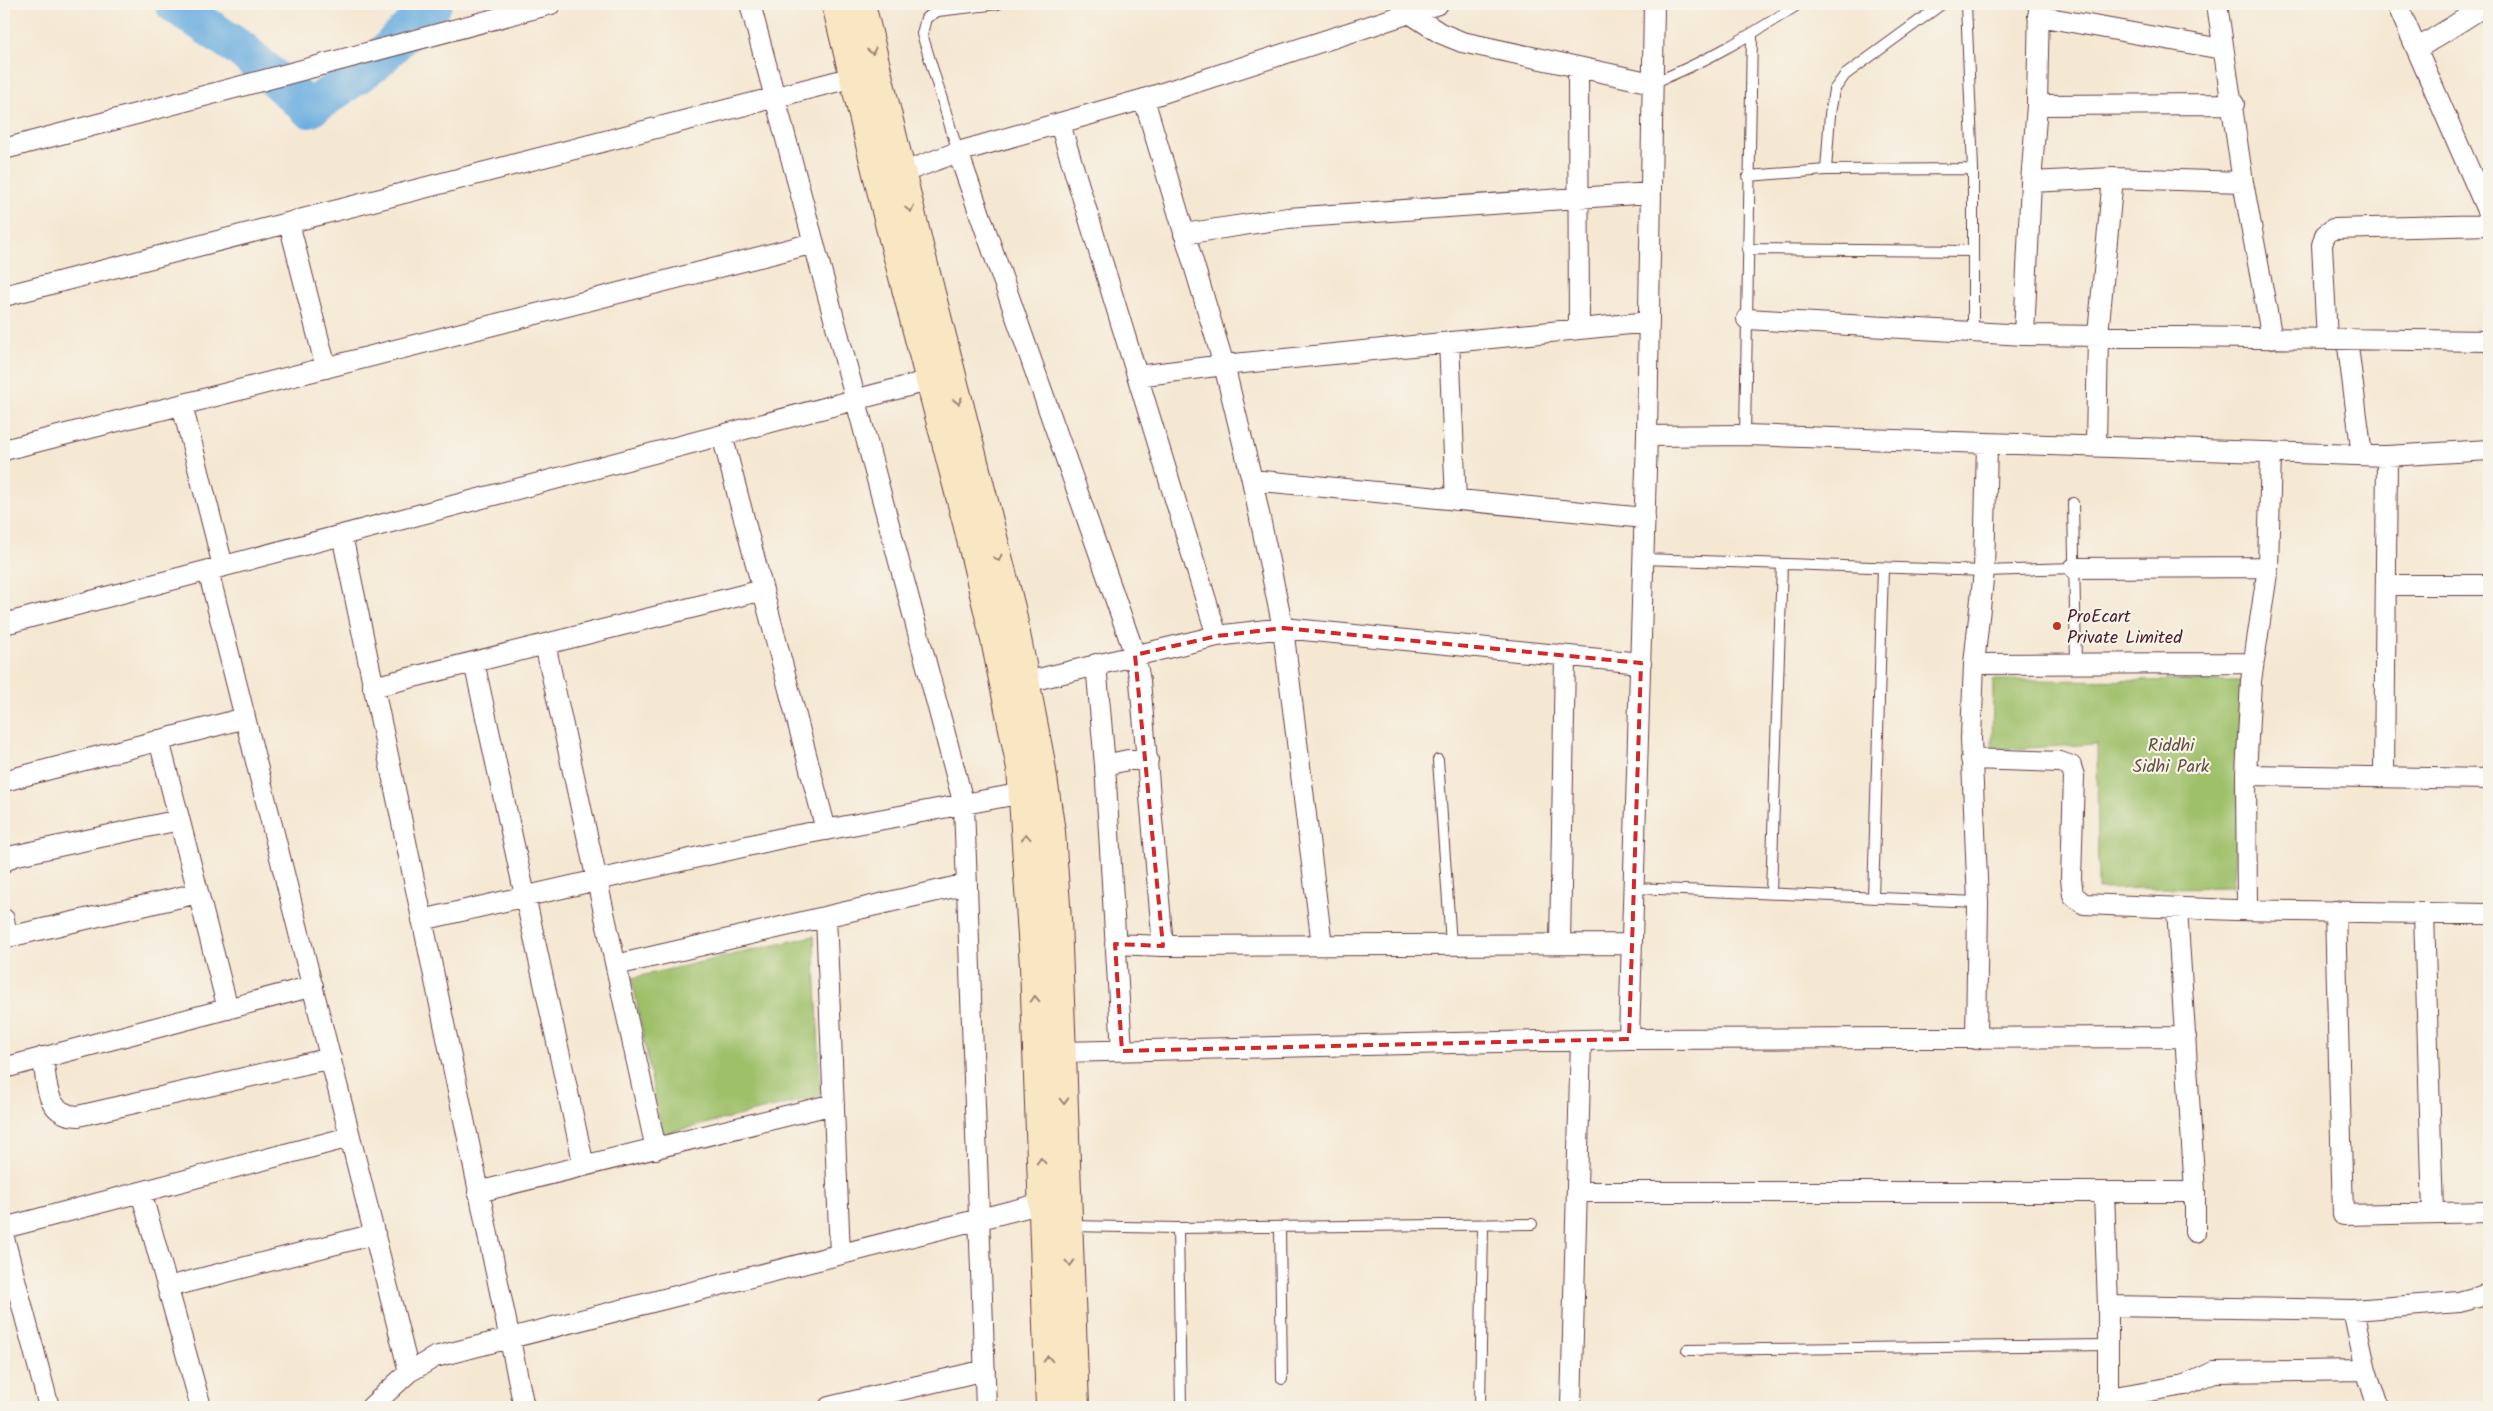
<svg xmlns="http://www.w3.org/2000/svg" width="2493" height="1411" font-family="Kalam,sans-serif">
<rect width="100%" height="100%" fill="#f7f3e8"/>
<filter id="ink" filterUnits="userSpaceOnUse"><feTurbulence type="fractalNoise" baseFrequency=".02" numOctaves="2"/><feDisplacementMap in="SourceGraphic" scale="10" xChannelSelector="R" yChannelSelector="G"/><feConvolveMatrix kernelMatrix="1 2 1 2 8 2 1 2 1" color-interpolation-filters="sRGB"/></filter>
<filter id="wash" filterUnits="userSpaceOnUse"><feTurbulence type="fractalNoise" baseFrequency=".0096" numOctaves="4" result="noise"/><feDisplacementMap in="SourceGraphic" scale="20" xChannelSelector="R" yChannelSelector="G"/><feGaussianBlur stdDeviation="1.12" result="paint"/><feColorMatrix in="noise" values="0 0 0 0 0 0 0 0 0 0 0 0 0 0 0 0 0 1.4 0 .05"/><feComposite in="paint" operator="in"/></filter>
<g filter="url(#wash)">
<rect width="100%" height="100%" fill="#f5e8d3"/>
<path fill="#9ec069" stroke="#74704a" d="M1993,680L2251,681L2233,887L2098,889L2097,744L1992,750Z
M814,936L821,1096L662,1134L632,978Z"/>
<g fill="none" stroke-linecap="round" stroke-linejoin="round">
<path stroke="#6bade0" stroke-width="38" d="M174,4L242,50L309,109L375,63L433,4"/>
</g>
</g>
<g filter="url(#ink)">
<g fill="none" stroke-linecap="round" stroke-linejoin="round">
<g stroke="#643d44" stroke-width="12">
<path id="lane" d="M1966,4L1973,169V332
M1652,83C1705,63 1752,34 1799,4
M958,152L922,34L926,18L938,11L998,4
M1826,170L1830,114L1834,90L1845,75L1942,4
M1748,176L1826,170L1973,169
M1747,249L1973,251
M1745,435L1752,35
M2073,503L2076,663
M1644,559L1984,571L2074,568
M1438,760L1451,944
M1634,888L1978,902
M1771,893L1782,564
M1873,898L1883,568
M1070,1226L1178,1228L1532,1224
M1280,1227L1282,1379
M1178,1228L1181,1407
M1687,1350L2107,1345
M1480,1407L1483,1225"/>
</g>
<g stroke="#643d44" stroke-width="22">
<path id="street" d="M750,4L964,805L986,1407
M2217,4L2243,182L2272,339
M2397,4L2489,215
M1408,12L1440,33L1462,42L1652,83
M2038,16L2222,49
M2417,49L2488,4
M1578,67L1579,329
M1144,99L1224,365L1252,480L1283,628L1322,945
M2037,105L2234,104
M1060,124L1217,636
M4,149L551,4
M958,152L1135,655L1140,681L1163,946
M901,173L958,152L1144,99L1438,4
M2031,182L2113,178L2243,182
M289,223L326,368
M1184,234L1288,218L1650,193
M4,296L854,77
M1747,319L2024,335L2489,341
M2024,335L2031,182L2037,105L2039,4
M2327,339L2322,245L2325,235L2333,229L2489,225
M2347,339L2362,455
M1449,342L1456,500
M1137,376L1224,365L1649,322
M182,405L223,566
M722,435L826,830
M1647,436L1745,435L2387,456L2489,450
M2096,445L2098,334L2113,178
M4,450L814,243
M1252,480L1645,518
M342,535L524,1407
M2074,568L2268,567
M208,570L409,1372
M2386,585H2489
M4,624L942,377
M545,644L656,1149
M474,662L584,1166
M1096,664L1105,765L1122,1051
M1974,664L2252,663
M1026,682L1217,636L1283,628L1641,663
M373,687L763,590
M159,740L228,1009
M1971,759L2060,762L2071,766L2074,776L2071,879L2073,895L2084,904L2235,910L2489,914
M1105,765L1128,760H1148
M2246,775L2489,779
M2384,777L2387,456
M4,781L245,718
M4,862L13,856L179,820
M2177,908L2195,1192V1232
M2247,910L2246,775L2251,681L2268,567L2271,452
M2335,911L2343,1215L2489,1212
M2424,913L2433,1213
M826,917L840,1254
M4,919L7,937
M422,920L782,838L1023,793
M4,938L198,893
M1115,944L1163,946L1632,944
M1560,944L1565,657
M616,965L967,884
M1629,1039L1647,436L1654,4
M1976,1039L1978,902L1971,738L1974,664L1984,571L1987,444
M1062,1052L1629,1039L2186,1037
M43,1057C47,1084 45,1115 78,1116L331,1058
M4,1068L313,986
M141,1192L201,1407
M478,1192L834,1104
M1577,1192H2195
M2104,1192L2108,1306V1407
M4,1228L350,1137
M4,1238L49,1407
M168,1287L375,1234
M2108,1306L2353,1310L2459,1302L2489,1294
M2353,1310L2366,1370L2378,1407
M2108,1398L2185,1385L2214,1372L2366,1370
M371,1407L409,1372L435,1357L1055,1200
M829,1407L985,1370
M1571,1407L1581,1040"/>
</g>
<g stroke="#643d44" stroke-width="30">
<path id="secondary" d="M836,4L889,223L968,527L995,640L1021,768L1034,966L1050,1407
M861,4L919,246L1011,608L1040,758L1051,832L1057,920L1075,1407"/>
</g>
<use href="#lane" stroke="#fff" stroke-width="10"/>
<use href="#street" stroke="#fff" stroke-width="20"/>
<use href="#secondary" stroke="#f9e7c3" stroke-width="28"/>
</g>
<defs><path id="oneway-chevron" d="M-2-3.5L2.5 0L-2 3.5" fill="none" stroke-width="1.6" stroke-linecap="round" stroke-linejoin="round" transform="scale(1.25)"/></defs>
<g stroke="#a28377">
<use href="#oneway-chevron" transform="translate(872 51) rotate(77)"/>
<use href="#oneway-chevron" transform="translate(910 209) rotate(77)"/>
<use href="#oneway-chevron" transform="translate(958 401) rotate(76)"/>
<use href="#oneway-chevron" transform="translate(998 558) rotate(75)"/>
<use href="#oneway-chevron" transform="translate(1026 837) rotate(-94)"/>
<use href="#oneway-chevron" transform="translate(1035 999) rotate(-92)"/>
<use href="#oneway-chevron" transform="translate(1064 1101) rotate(88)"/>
<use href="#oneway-chevron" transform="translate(1041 1161) rotate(-92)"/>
<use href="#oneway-chevron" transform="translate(1070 1263) rotate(88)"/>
<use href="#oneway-chevron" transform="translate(1048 1359) rotate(-92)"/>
</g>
</g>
<path fill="none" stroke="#d62828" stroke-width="4" stroke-dasharray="10 6" stroke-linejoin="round" d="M1283,628L1641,663L1629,1039L1122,1051L1115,944L1163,946L1135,655L1217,636Z"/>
<circle fill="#c8321e" stroke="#f7f3e8" stroke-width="2" cx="2057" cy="626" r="5"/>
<g text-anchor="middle" stroke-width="4.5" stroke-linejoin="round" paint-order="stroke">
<g font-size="18" fill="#4a1f2b" stroke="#f7f3e8" text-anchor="start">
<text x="2067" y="622">ProEcart<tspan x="2067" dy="21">Private Limited</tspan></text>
</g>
<g font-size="18" fill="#634f3e" stroke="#f7f3e8">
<text x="2171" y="751">Riddhi<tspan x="2171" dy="21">Sidhi Park</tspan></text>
</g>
</g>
<rect width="2493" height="1411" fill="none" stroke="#f7f3e8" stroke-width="20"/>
</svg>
